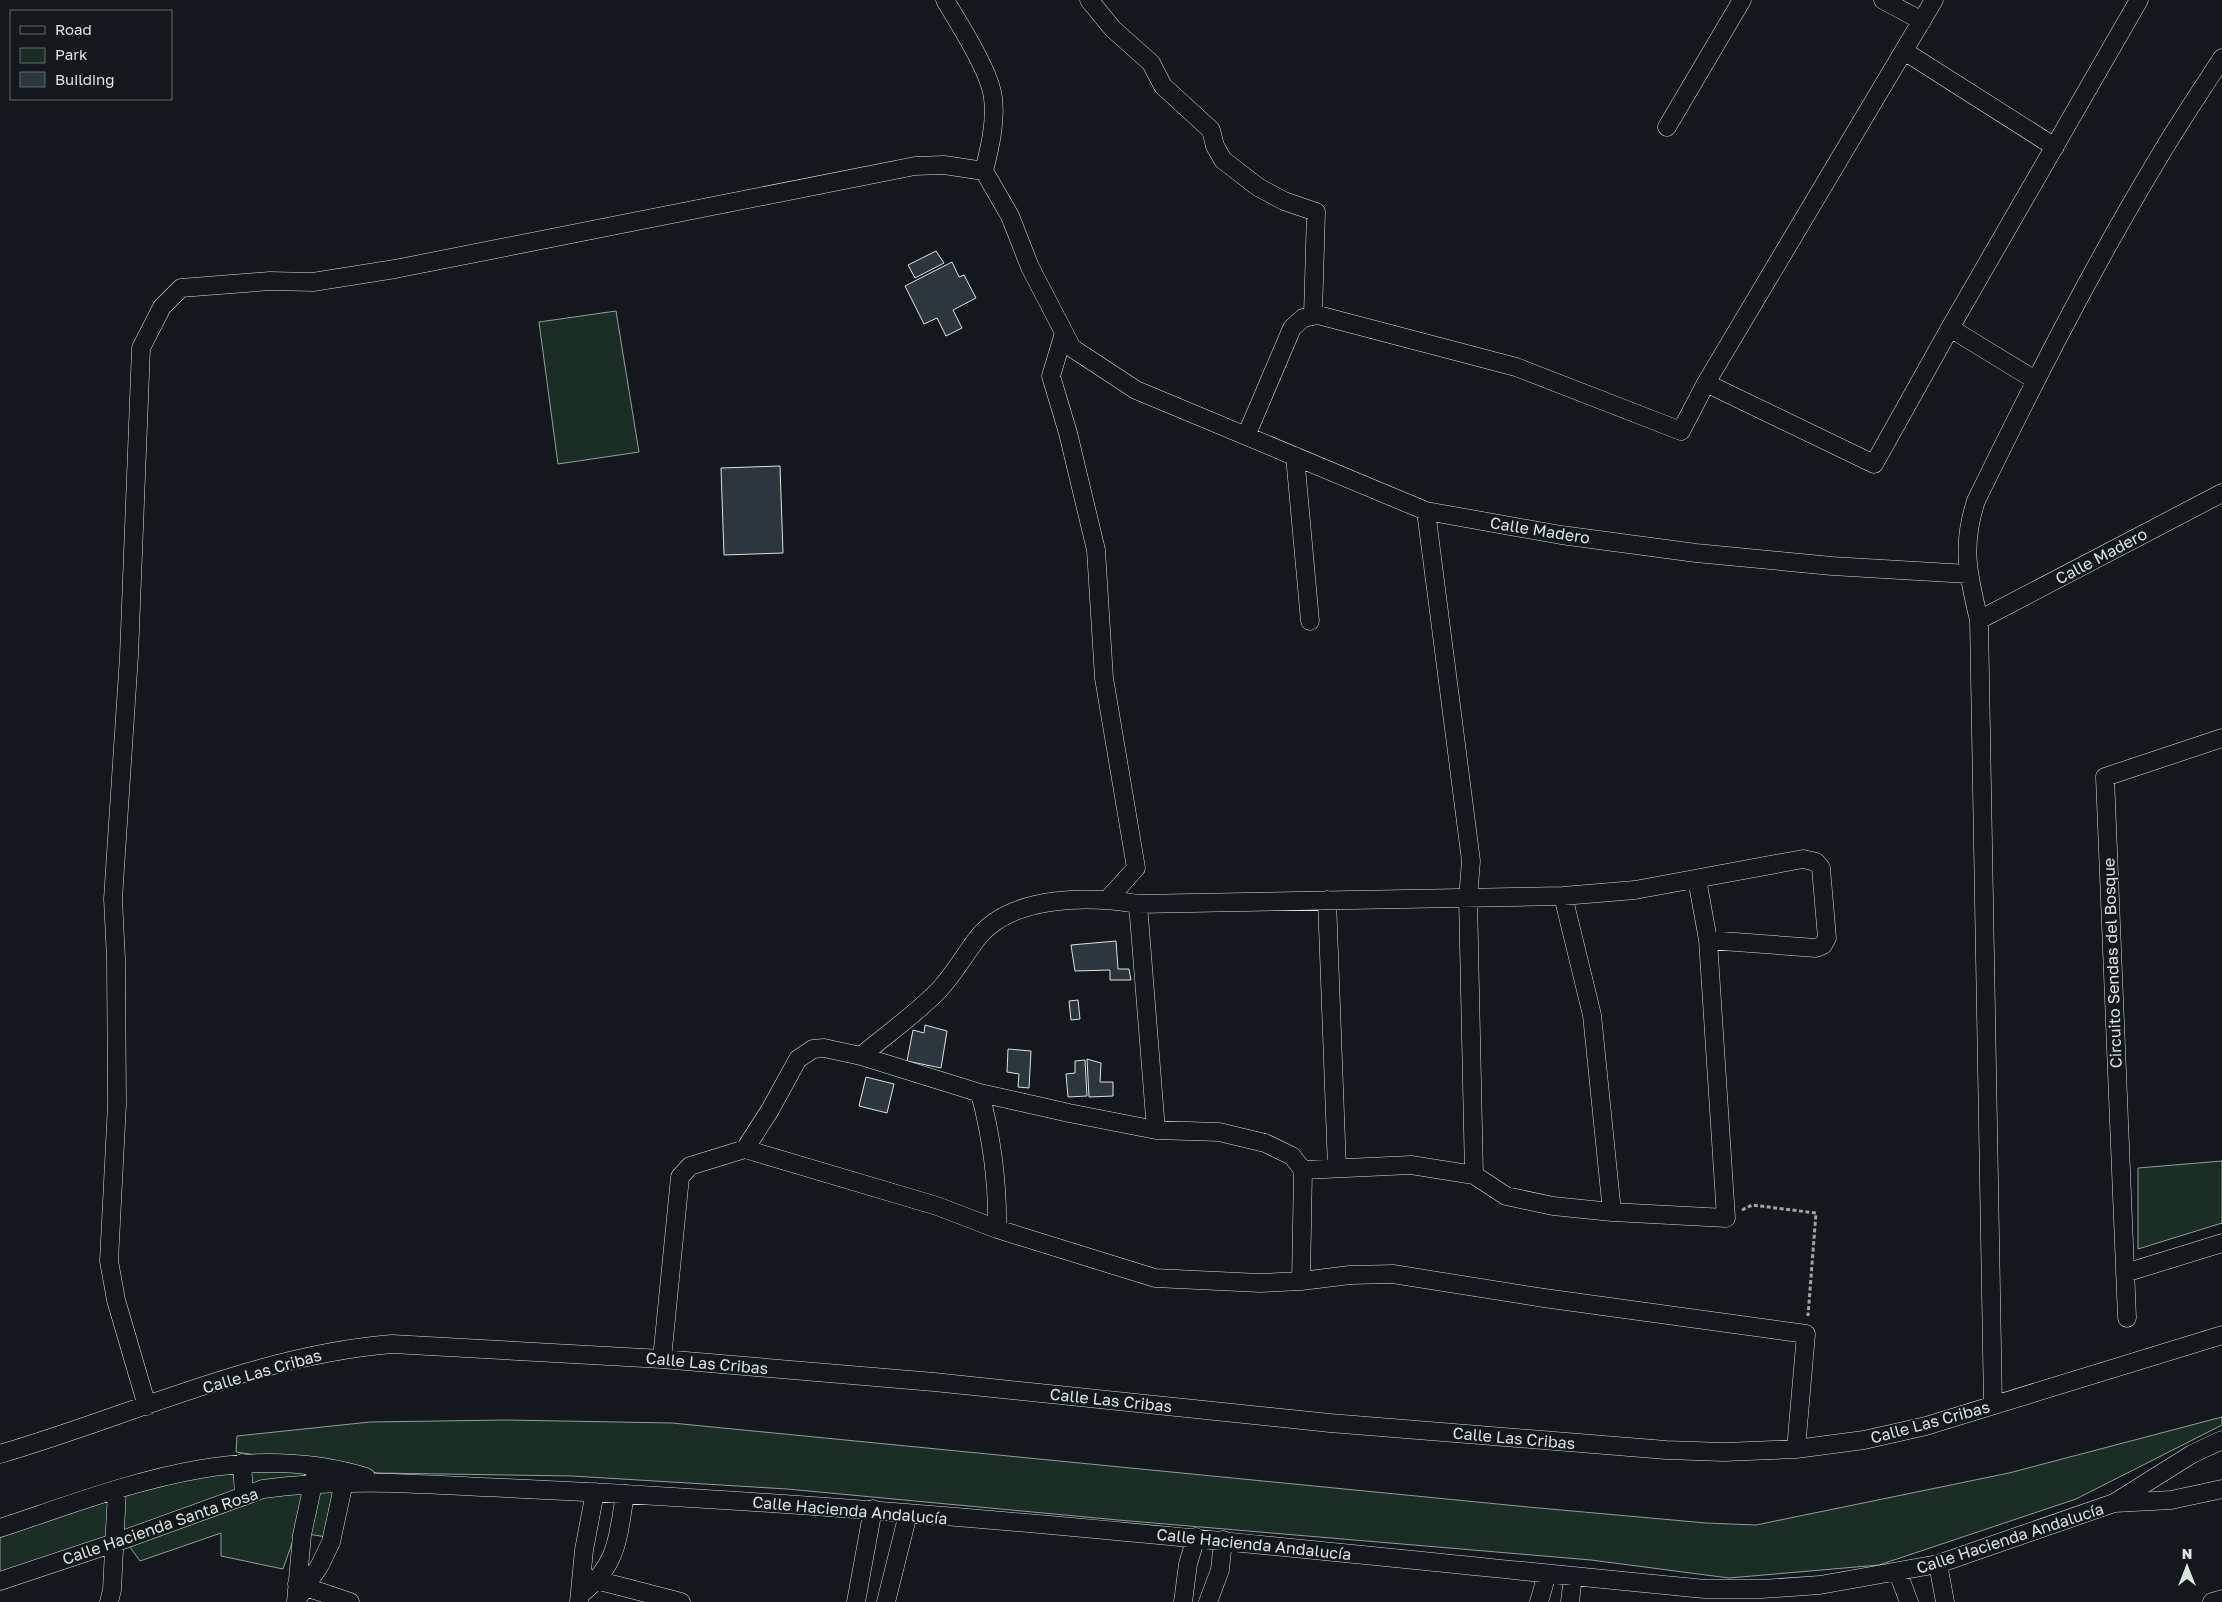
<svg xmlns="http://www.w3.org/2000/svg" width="2222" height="1602" font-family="'Golos Text',sans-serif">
<rect width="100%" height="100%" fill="#14181c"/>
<path fill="#1a2d24" stroke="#939e99" d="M616,311L639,452L558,464L539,322Z
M2222,1161V1223L2138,1249V1168Z
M2222,1417V1425L2076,1499L1879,1565L1729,1578L1591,1560L1118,1520L787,1489L572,1476L378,1473L236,1452L237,1436L370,1422L506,1420L672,1423L1528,1507L1706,1523L1756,1525L2009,1473Z
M211,1470L307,1471L295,1491L337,1490L326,1537L296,1532L283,1569L221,1556V1533L140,1561L119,1532L121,1496Z
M113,1497L108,1539L0,1575V1534Z"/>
<path fill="#2c363c" stroke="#d8e6dc" d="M936,251L944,263L915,278L908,265Z
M952,262L959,277L964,275L976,298L953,310L962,328L946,336L937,318L924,324L905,286Z
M780,466L783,553L724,555L721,468Z
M1116,941L1118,969H1129L1131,980H1110V970L1075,971L1071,945Z
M1078,1000L1080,1019L1071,1020L1069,1001Z
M925,1025L947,1031L941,1068L907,1061L913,1030L924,1033Z
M1008,1049L1031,1051L1029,1088L1018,1087L1019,1074L1007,1072Z
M1087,1059L1101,1063L1100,1082H1113V1096L1089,1097Z
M1085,1060L1087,1096L1068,1097L1066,1074L1075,1073V1061Z
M866,1077L894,1084L887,1113L859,1106Z"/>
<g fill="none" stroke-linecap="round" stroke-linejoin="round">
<g stroke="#d8e6dc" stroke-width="19">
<path id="minor" d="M1089,0L1113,29L1151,63L1163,86L1211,130L1215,146L1223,160L1258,187L1284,201L1316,212L1313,315
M1883,0L1922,21
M1904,51L2055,147
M1667,127L1742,0
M984,171L1010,216L1030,267L1072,348L1136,390L1426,511L1561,535L1696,553L1832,566L1968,574
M1950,328L2035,380
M1064,333L1051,376L1068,433L1096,550L1104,678L1136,868L1108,899
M1706,383L1874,464L1950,328L2139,0
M1246,436L1292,328L1303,318L1318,315L1516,367L1681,431L1706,383L1934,0
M1295,456L1310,621
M1426,511L1471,861L1468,898L1474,1175
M1979,620L2222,493
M1563,896L1592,1015L1612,1212
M1327,900L1337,1168
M1138,904L1156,1130
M861,1056C887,1034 916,1014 939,990C955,973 966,952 980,935C1015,895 1090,896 1138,904L1563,896L1635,890L1803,859L1816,862L1821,868L1827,938L1823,945L1816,948L1708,940
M980,1093C992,1139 998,1182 997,1229
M745,1149L937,1206L997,1229L1155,1278L1260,1283L1301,1281L1350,1275L1393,1274L1544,1298L1806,1334L1796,1449
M2125,1273L2222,1243
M1301,1281L1303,1170
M2127,1318L2105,777L2222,738
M662,1359L680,1177L690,1166L745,1149L770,1110L798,1059L813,1049L824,1048L861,1056L980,1093L1069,1113L1156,1130L1219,1132L1265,1143L1292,1156L1303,1170L1411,1165L1474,1175L1506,1196L1553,1206L1612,1212L1726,1218L1708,940L1697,879
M1993,1405L1979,620C1968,575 1961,546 1976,501C2033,384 2092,268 2159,157C2179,123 2201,91 2222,58
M147,1406L116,1300L109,1261L117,1104L116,959L113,899L129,656L141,348L162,307L181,288L270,281L313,282L395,269L915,166L944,165L984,171C990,147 996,122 993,98C990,71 959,24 945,0
M0,1454C130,1416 256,1355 392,1344L662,1359L934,1382L1330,1423L1666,1450L1724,1452L1796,1449L1864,1440L1926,1426L2222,1335
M242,1463L244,1495
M2115,1503L2171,1500L2222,1489
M0,1528C121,1488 238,1438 366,1477
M1938,1564L1945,1602
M1898,1573L1909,1602
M588,1578L681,1602
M0,1581L114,1543L263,1489C335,1479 408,1483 481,1487C556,1490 631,1494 706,1499C1040,1519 1372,1557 1705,1589H1762L1820,1585L1938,1564L2114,1503L2192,1454L2222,1440
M297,1584L350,1602
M581,1594C618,1565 618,1537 625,1494
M296,1601L320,1565L331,1542L346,1473
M109,1602L112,1590L117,1490
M296,1602L302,1535L315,1475
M579,1602L584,1550L595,1492
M856,1602L873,1509
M886,1602L908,1514
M1183,1602L1188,1564L1196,1537
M1208,1602L1220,1570L1223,1540
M1539,1602L1547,1574
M1570,1602L1573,1576
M2212,1602L2222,1599"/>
</g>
<path stroke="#9da8a2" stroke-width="3" stroke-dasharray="4 2.5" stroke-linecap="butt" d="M1742,1210L1752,1205L1816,1213L1808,1316"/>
<use href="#minor" stroke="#14181c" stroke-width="18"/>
</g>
<g text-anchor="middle" stroke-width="4" stroke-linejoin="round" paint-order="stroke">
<g font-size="16" fill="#d8e6dc" stroke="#14181c">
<text transform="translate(1540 530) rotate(9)" y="6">Calle Madero</text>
<text transform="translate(2101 556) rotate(-28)" y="6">Calle Madero</text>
<text transform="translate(2112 963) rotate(-92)" y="6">Circuito Sendas del Bosque</text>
<text transform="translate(707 1363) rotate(5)" y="6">Calle Las Cribas</text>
<text transform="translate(262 1371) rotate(-16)" y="6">Calle Las Cribas</text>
<text transform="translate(1111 1400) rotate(6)" y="6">Calle Las Cribas</text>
<text transform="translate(1930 1422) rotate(-15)" y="6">Calle Las Cribas</text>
<text transform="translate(1514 1438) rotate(5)" y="6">Calle Las Cribas</text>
<text transform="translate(850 1510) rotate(5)" y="6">Calle Hacienda Andalucía</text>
<text transform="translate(160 1526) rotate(-19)" y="6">Calle Hacienda Santa Rosa</text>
<text transform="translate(2010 1538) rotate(-18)" y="6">Calle Hacienda Andalucía</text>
<text transform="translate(1254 1544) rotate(6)" y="6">Calle Hacienda Andalucía</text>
</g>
</g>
<rect x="10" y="10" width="162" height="90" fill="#14181c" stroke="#626a69"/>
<rect x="20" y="26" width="25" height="8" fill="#14181c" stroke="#626a69"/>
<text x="55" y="35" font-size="15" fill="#d8e6dc">Road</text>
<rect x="20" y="48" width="25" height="15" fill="#1a2d24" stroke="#626a69"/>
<text x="55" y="60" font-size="15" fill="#d8e6dc">Park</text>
<rect x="20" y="72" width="25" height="15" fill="#2c363c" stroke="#626a69"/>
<text x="55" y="85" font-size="15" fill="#d8e6dc">Building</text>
<g transform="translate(2187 1567)" stroke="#14181c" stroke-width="4" paint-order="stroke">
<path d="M0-4L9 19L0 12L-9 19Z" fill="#d8e6dc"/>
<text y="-8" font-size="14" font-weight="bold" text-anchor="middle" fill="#d8e6dc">N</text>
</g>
</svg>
